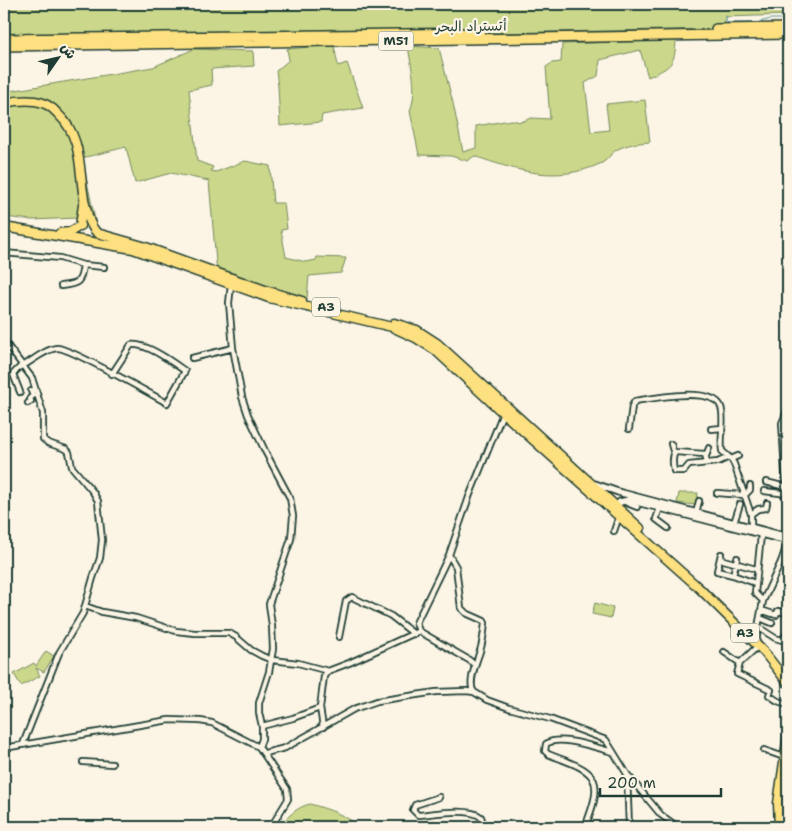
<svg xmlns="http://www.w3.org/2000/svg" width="792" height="831" font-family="'Shantell Sans','Playpen Sans Arabic',sans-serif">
<rect width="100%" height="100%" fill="#fcf5e5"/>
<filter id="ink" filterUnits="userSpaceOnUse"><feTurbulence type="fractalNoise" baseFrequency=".02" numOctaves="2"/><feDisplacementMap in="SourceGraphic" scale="10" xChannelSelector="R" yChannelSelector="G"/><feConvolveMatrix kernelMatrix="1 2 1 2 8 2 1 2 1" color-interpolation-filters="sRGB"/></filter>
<g filter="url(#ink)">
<path fill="#cbd78a" stroke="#758a5f" d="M4,4H788V15L725,17V29L194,38L4,48Z
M676,40C675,66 670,67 648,77L640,50L600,60L598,76L585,83L591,132L609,130L606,104L645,100L650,142C638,143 627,144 616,150C611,153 608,160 602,163C557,184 518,171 474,156L468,161L451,156L419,155L410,111C418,90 411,67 408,46L439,48L453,103L463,152L476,148V126L511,120L521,122L531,118L550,119L546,67L552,63L561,62L562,44Z
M334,45L338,66L347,63L363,108L322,115L321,122L280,126L278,86L276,71L289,60L287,49Z
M194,49L253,51L254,66L211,69L212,85L189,90L197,161L213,167L211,171L216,172L245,161L270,166L273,203H284L287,229L281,230L286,257L306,262L316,260L317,257L346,258L341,273L309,276L307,299L304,310L217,274L209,181L171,173L135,183L126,147L82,158L97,229L77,218L32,220L4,217V92L153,67Z
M679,493H698L696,505L677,503Z
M595,603L613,608L611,618L592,614Z
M46,651L54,656L44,672L36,668L40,676L21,686L14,674L34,663L36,666Z
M310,804C328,809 346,815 360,827H278C288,817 296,807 310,804Z"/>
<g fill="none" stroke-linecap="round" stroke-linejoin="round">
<path stroke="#5d979f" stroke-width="1" d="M726,16V21L728,23H755L771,19H788"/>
<g stroke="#1f3d34" stroke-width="8">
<path id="minor" d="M4,253L60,258L83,265L104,267
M231,285L229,303L233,348L242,397L248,415L265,451L290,498L293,516L291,539L269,604L272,626L273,649L269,672L259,703V713L262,726V739L259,747
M61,286C78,284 81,283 83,265
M4,341L32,378L43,413V439L48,443L66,449L69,452L72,467L93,492L98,501L102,540L100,558L93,578L83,613L59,653L23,744
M192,358L233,348
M23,366C33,360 46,349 57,348C68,347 151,394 167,403L185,371C172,362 147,343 131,345L112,374
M20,392L13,374L22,365
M28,403L31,401L30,398L33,396L31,391L35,389
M788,409L782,423L785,472L788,494
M629,429L632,406L635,401C653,398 713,386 721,407C725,418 720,438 722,451L731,459L734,464L751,514V527
M711,429L722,428
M671,444L674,454
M706,456L709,448
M731,459L738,456
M707,463L705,454L675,452C672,457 673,466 674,471H684L689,465L718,462L729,457
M766,482L786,487
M764,491L788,494
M717,493L744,495
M744,496L750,490V486
M627,503L637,507
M660,508L656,519L668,528
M696,513L699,501
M751,514L758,509L766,508L767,503
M734,523L740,504
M614,531L619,516
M761,535L755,593L763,601
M721,554L717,571L733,575
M449,555L456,567L461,608L466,613L484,621L485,623C484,632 483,642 480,651C477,661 467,683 474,692
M737,558L733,575L755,583
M720,559L756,569
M85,606L102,612L136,618L176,631L195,633H229L236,637L251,650L262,656L272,660L298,663L328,671
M761,610L776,615L778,611L788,613
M760,618L772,623
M749,636L758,627L763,601L781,562L788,542
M339,637L346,601L352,597L391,616L414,634
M756,644L758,627L775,638L782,640L788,632
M724,652L740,663L758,646
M740,663L737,674L771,690L769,695C775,699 780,704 788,703
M475,665L469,660L419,631L416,623L449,555L469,497L503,413
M320,708L323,727
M262,726L293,718L320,708L324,676L328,671L349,663L419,631
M4,748L169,720L200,721L212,723L259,747L287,789L288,799L271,827
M764,750L784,757
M265,753L285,748L354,709L377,701L436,692L466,691L474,692L487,700L509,708L550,719L606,740L627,774L661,815L678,827
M83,762L112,764
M627,774L629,827
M439,797L415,805L413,810L418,815C432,814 470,807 481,817L483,823L482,827
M585,827C606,775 596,772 548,754L545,751L546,744C559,734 597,748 613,752"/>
</g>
<g stroke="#1f3d34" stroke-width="9">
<path id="tertiary" d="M595,484L618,492L788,537
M616,506L620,502L629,500L788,541"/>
</g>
<g stroke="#1f3d34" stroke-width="11">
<path id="trunk" d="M4,103C14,101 25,100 35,101C44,102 52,107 58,114C84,138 78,172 85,204C88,215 89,225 97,233L143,246L265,290L302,301
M4,227L133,249L269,298L392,327L416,338L435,350L503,413L698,587L764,652L788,683
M60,233L70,232L80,226L83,205
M394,323L417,330L437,343L640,528
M779,827L778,803L788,735"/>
</g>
<g stroke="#1f3d34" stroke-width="12">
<path id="motorway" d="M716,29L788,28
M4,39L481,33
M4,46L788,34"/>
</g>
<use href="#minor" stroke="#fcf5e5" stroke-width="4.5"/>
<use href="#tertiary" stroke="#fcf5e5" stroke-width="5.5"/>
<use href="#trunk" stroke="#fde080" stroke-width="8"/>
<use href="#motorway" stroke="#fde080" stroke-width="9"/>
</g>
</g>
<g text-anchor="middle" stroke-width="4.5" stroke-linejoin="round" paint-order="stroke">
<g fill="#fcf5e5" stroke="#617469" stroke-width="1">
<rect x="378.5" y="31.5" width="35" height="19" rx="4"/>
<rect x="312" y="297.5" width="28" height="19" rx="4"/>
<rect x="731" y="623.5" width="28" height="19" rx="4"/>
</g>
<g font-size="12" font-weight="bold" fill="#1f3d34">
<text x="396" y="45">M51</text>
<text x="326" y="311">A3</text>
<text x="745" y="637">A3</text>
</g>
<g font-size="14" fill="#1f3d34" stroke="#fcf5e5">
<text transform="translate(471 26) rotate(-1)" y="5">أتستراد البحر</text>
</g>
</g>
<rect width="792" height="831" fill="none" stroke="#fcf5e5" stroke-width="20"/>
<rect x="10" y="10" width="772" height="811" fill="none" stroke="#1f3d34" stroke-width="2" filter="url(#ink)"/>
<g transform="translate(58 58) rotate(56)" stroke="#fcf5e5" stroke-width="4" paint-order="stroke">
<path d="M0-4L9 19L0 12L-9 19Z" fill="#1f3d34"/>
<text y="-8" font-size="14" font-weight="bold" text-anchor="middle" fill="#1f3d34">ش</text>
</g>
<path d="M600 788v8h121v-8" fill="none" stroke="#1f3d34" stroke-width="2.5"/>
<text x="607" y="788" font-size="15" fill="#1f3d34" stroke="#fcf5e5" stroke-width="4" paint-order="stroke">200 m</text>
</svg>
